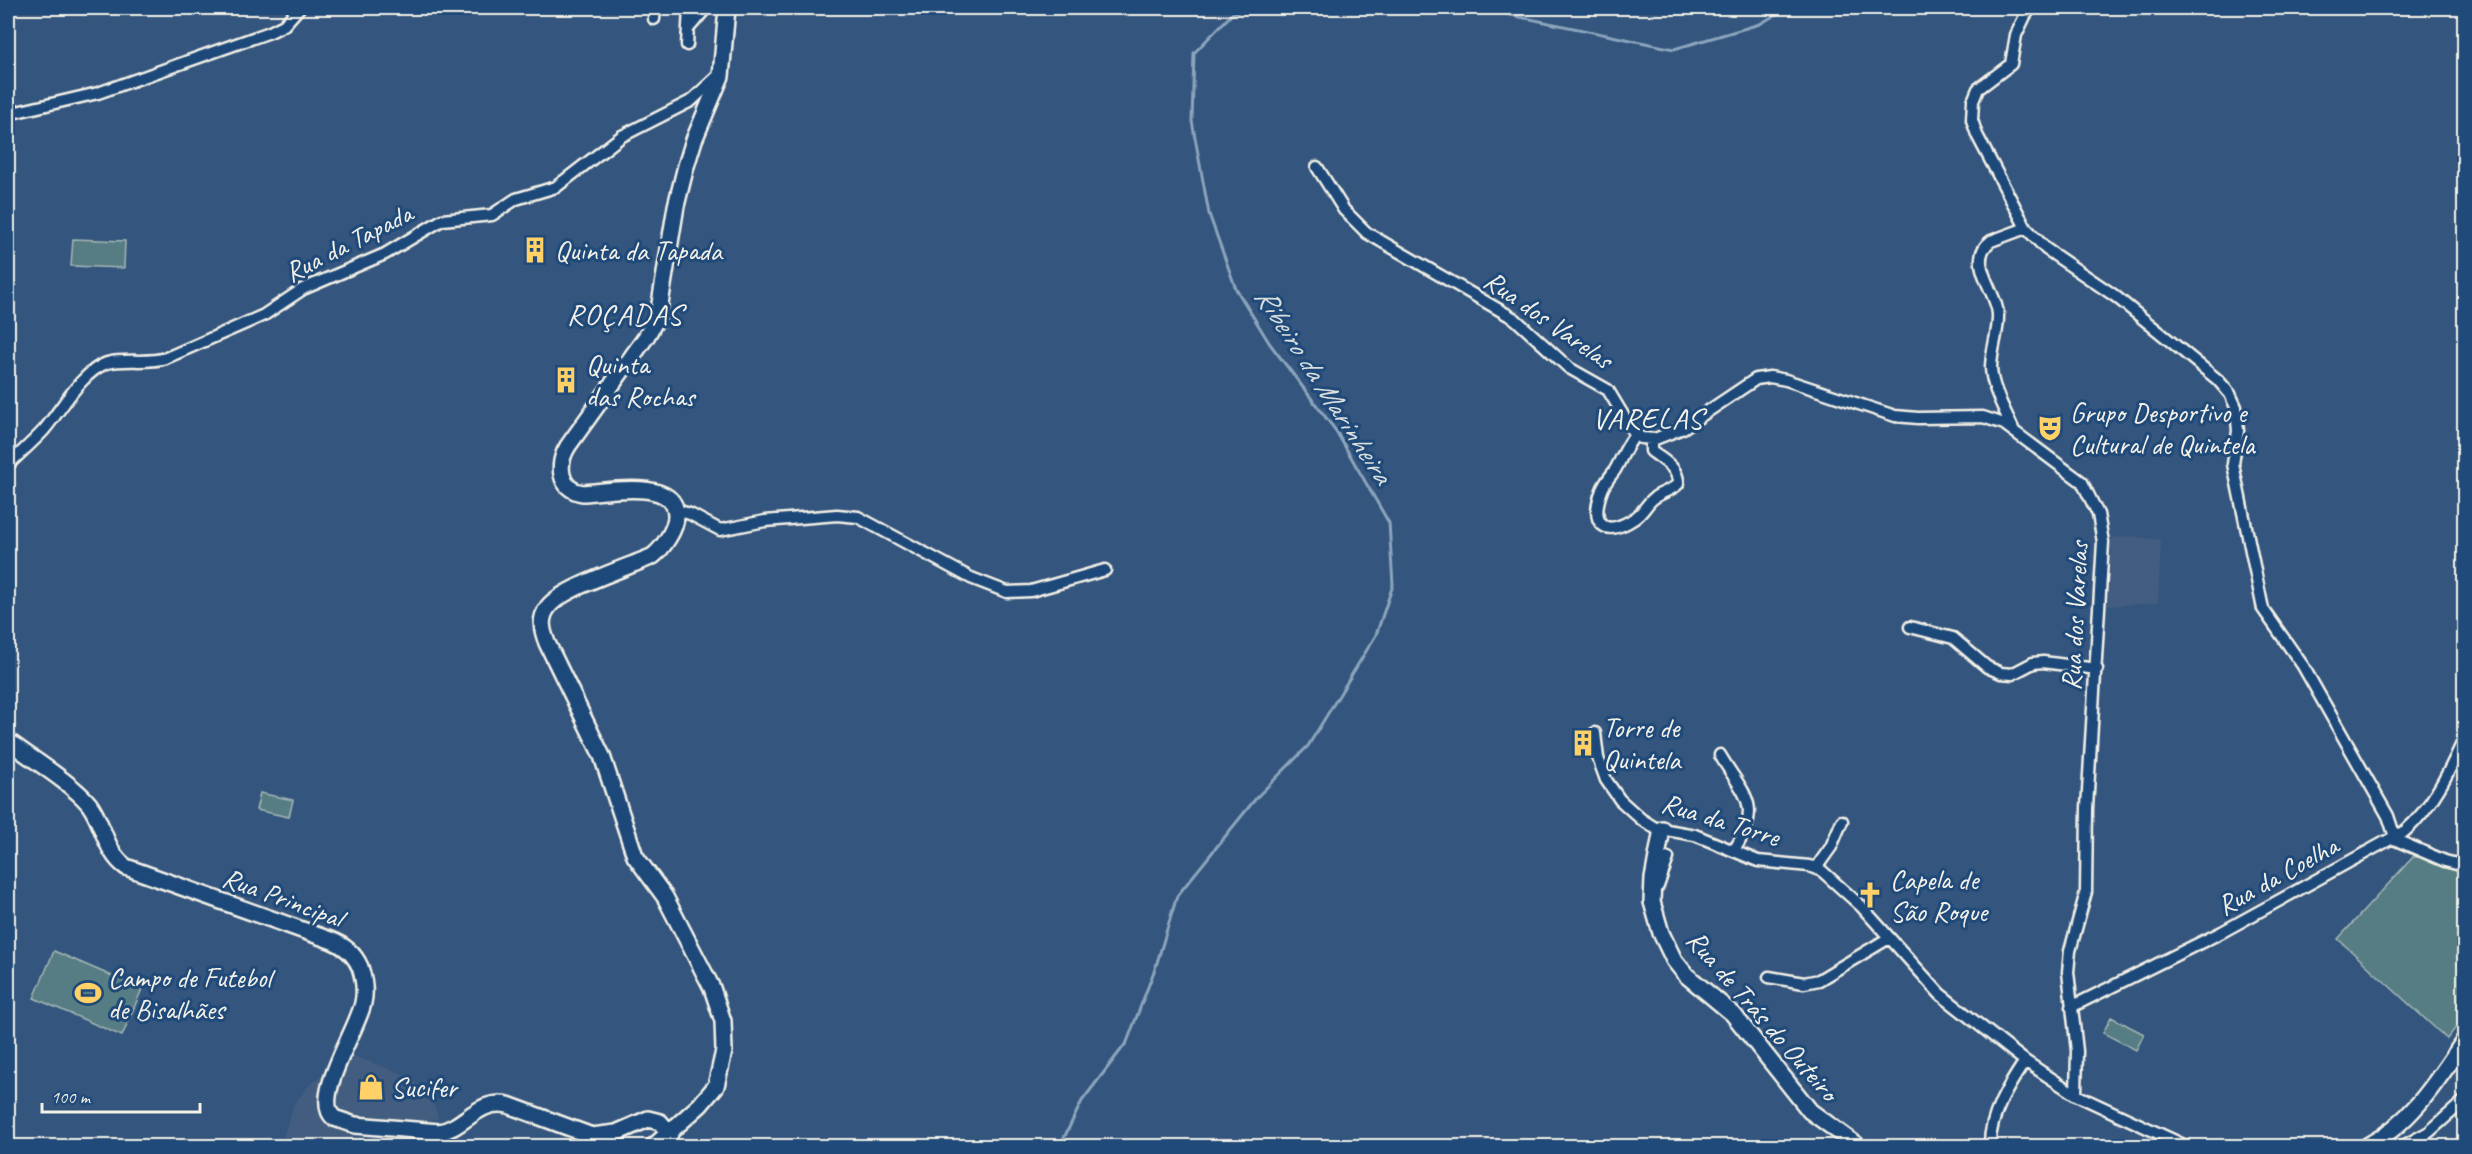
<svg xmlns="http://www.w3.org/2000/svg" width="2472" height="1154" font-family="Caveat,sans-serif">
<rect width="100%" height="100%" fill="#34557d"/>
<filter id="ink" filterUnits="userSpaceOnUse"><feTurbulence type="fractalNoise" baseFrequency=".0167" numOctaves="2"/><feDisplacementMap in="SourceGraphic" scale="12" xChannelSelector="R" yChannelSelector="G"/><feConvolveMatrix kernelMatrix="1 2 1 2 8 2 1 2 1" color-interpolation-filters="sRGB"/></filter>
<g filter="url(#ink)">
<path fill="#435d7f" d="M2132,536L2161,540L2158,603L2107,606L2112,538Z
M349,1054L403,1074L422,1087L432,1099L439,1118L425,1122L362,1121L353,1146H280L294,1104L309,1085Z"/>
<path fill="#577d83" stroke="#a6b7b6" stroke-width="1.5" d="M73,239L125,241L124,268L71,266Z
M260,793L293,800L289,817L256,810Z
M2464,856V1017L2447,1039L2338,939L2413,857Z
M54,951L142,989L122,1036L34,998Z
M2111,1017L2144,1034L2136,1050L2103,1033Z"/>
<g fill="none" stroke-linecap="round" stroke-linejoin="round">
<path stroke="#8ca5bd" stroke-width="3" d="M1477,8L1674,49L1760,24L1787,8
M1060,1146L1082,1101L1127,1042L1156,966L1177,896L1257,797L1308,746L1376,635L1393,585L1389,523L1336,431L1270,344L1236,289L1209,214L1192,121L1194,53L1232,14L1249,8"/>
<g stroke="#f4f1e8" stroke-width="15">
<path id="street" d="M2031,8L2025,16L2016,35L2011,64L1978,89L1973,101L1972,120L1977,135L2026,228L2046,249L2115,296L2218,380L2230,394L2236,407L2238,431L2233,464L2263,609L2303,666L2388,816L2396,840L2445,861L2464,866
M654,19L655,8
M688,29L706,8
M687,45L689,8
M8,114L98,93L270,32L284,25L299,8
M1317,167L1344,210L1367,233L1515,319L1569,368L1608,390L1632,430L1641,438L1655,439L1683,428L1756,379L1770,377L1786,380L1895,416L1918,418L1983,417L2004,424L2082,482L2098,514L2103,542L2087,808L2086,892L2070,951L2068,972L2077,1051L2076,1095
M2013,429C2005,410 1992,389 1991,368C1991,350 1999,332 1998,314C1997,292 1965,260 1991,241L2026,228
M1636,434C1626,445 1622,458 1615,470C1610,477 1605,482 1602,490C1589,524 1604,539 1635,518C1643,513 1647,503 1654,498C1661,492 1671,491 1678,484C1679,467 1662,460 1651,451V440
M8,465C20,453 33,442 44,430C61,410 82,371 107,363C126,358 147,364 166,358L264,315L303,289L385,254L442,220L492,215L516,199L556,187L622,136L691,101L720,74
M676,510L690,514L720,530L765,521L837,515L858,517L971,578L1007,592L1031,591L1105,570
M1910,627L1953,638L1987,667L2001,673L2012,674L2033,663L2043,662L2097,669
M1595,733L1598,758L1606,780L1620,800L1641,819L1655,828L1695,835L1758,861L1809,866L1822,871L1861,906L1940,994L2025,1061L2076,1095L2186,1146
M1720,755C1744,796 1763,804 1735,849
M1816,868L1831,847L1842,821
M1658,886L1668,858
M1769,977L1804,983L1819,980L1889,938
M2071,1007L2222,932L2405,831C2432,808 2450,770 2464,739
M1990,1146C1989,1116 2009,1085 2025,1061
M2403,1146L2429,1132L2464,1101"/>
</g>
<g stroke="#f4f1e8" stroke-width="20">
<path id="secondary" d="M8,741C29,757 73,784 89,804C104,824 105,852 126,867L330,940C344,945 354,953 360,967C364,979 366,990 363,1003C358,1029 311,1099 334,1118L355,1125L439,1132C465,1128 478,1098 508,1105L592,1136L616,1133L648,1119L660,1122L670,1134
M1662,829L1653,879L1652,902L1661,933L1674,960L1686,975L1733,1014L1810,1111L1858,1146
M654,1146L700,1105L716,1086L724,1051L723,1021L712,988L665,897L635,856L602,756L547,643C542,630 539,619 548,607C562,588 629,567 653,556C663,548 676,529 676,516C677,477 605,492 583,493C558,490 557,463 568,446L646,337L658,316L676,206L686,166L694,140L721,76L727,8
M2367,1146C2411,1123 2437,1081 2464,1041"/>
</g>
<use href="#street" stroke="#1f4a7a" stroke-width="10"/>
<use href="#secondary" stroke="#1f4a7a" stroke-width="15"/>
</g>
</g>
<defs>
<g id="building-bare" transform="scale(2.07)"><path d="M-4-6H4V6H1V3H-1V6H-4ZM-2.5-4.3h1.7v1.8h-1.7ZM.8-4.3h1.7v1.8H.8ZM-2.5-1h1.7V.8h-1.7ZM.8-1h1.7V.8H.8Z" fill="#ffd166" stroke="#1f4a7a" stroke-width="2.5" paint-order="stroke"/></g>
<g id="theatre-bare" transform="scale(2.07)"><path d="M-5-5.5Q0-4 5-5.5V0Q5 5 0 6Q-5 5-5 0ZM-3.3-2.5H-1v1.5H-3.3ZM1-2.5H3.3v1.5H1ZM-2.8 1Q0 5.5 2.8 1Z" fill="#ffd166" stroke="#1f4a7a" stroke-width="2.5" paint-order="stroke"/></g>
<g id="church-bare" transform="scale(2.07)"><path d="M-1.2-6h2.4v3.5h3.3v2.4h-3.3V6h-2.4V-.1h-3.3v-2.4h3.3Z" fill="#ffd166" stroke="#1f4a7a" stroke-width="2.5" paint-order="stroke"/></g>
<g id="stadium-bare" transform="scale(2.07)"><path d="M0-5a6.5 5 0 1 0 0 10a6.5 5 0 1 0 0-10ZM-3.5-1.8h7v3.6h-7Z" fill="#ffd166" stroke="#1f4a7a" stroke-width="2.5" paint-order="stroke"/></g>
<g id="shop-bare" transform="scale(2.07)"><path d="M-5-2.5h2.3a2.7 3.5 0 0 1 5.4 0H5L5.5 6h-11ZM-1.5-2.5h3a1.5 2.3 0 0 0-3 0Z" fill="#ffd166" stroke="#1f4a7a" stroke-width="2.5" paint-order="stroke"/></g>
</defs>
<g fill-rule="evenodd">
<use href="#building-bare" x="535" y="250"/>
<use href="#building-bare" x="566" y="380"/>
<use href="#theatre-bare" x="2050" y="428"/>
<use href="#building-bare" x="1583" y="743"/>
<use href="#church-bare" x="1870" y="895"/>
<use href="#stadium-bare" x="88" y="993"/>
<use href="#shop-bare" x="371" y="1087"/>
</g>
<g text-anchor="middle" stroke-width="6" stroke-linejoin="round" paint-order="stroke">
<g font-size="28" fill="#f4f1e8" stroke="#1f4a7a">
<text transform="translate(348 242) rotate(-27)" y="10">Rua da Tapada</text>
<text transform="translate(1549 319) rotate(35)" y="10">Rua dos Varelas</text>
<text transform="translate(2074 616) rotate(-87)" y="10">Rua dos Varelas</text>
<text transform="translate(1721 819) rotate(17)" y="10">Rua da Torre</text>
<text transform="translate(2277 875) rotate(-29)" y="10">Rua da Coelha</text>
<text transform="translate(283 897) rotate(20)" y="10">Rua Principal</text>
<text transform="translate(1763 1015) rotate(49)" y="10">Rua de Trás do Outeiro</text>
</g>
<g font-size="28" fill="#f4f1e8" stroke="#1f4a7a" text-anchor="start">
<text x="555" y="260">Quinta da Tapada</text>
<text x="586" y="374">Quinta<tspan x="586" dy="32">das Rochas</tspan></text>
<text x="2070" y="422">Grupo Desportivo e<tspan x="2070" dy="32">Cultural de Quintela</tspan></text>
<text x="1603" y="737">Torre de<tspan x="1603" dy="32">Quintela</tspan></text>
<text x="1890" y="889">Capela de<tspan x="1890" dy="32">São Roque</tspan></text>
<text x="108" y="987">Campo de Futebol<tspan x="108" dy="32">de Bisalhães</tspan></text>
<text x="391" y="1097">Sucifer</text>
</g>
<g font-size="30" letter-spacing="1.5" fill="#f4f1e8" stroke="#1f4a7a">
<text x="625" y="324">ROÇADAS</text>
<text x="1648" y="428">VARELAS</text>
</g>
<g font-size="30" font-style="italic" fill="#dadedd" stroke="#1f4a7a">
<text transform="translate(1324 385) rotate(57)" y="10">Ribeiro da Marinheira</text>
</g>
</g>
<rect width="2472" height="1154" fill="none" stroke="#1f4a7a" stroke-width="30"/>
<rect x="15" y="15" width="2442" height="1124" fill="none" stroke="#f4f1e8" stroke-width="2" filter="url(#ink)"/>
<path d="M42 1103v9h158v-9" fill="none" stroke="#f4f1e8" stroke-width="3"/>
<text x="51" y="1103" font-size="18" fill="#f4f1e8" stroke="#1f4a7a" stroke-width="4.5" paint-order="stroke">100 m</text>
</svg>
